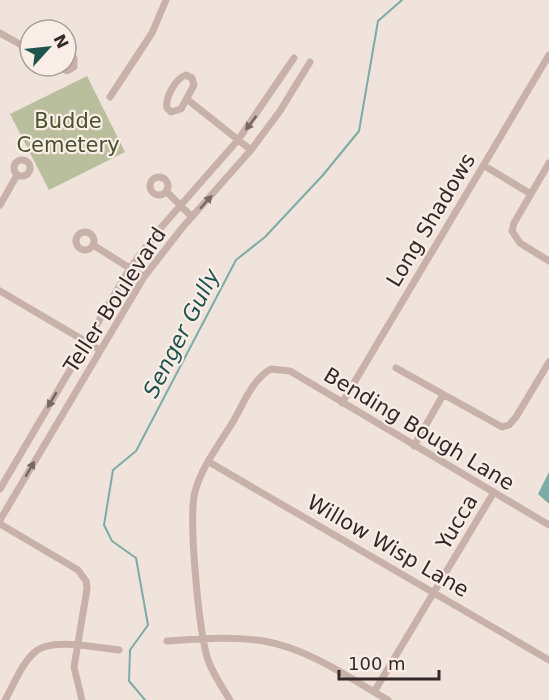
<svg xmlns="http://www.w3.org/2000/svg" width="549" height="700" font-family="'DejaVu Sans',sans-serif">
<rect width="100%" height="100%" fill="#f0e3db"/>
<path fill="#b9bf9c" d="M87,76L125,152L49,190L10,114Z"/>
<path fill="#7baca5" d="M549,472V503H548L538,494Z"/>
<g fill="none" stroke-linecap="round" stroke-linejoin="round">
<path stroke="#7baca5" stroke-width="2" d="M145,700L129,681L130,650L148,625L136,558L112,541L104,525L113,470L136,451L236,260L265,237L323,175L359,131L378,21L402,0"/>
<path stroke="#c8b1a8" stroke-width="7" d="M0,33L30,50
M58,66L67,71L74,67V58L66,52
M186,75L192,78L194,85L181,109L171,112L167,108C165,97 176,78 186,75Z
M110,97L152,33L166,0
M188,100L251,150
M14 168a8 8 0 1 1 16 0a8 8 0 1 1-16 0Z
M549,163L514,223L512,231L520,243L549,261
M488,168L531,194
M150 186a9 9 0 1 1 18 0a9 9 0 1 1-18 0Z
M166,191L192,217
M0,205L17,175
M76 241a9 9 0 1 1 18 0a9 9 0 1 1-18 0Z
M93,245L144,277
M0,291L100,350
M396,368L502,427L509,425L516,417L549,362
M342,403L549,55
M414,446L443,395
M209,462L549,660
M0,489L130,268L158,231L238,140L294,58
M0,520L144,277L182,228L251,150L280,111L310,62
M0,524L78,570L86,581L87,589L74,667L82,700
M167,641C198,639 232,636 264,641C309,649 348,677 388,700
M374,692L494,492
M5,700C14,685 21,664 35,652C51,637 98,648 119,650
M230,700C222,687 213,674 208,660C199,632 188,519 195,492C201,467 221,442 234,420C244,402 253,379 271,369L290,371L549,525"/>
</g>
<defs><path id="oneway-solid" d="M-6-.8H1V-3.2L6.5 0L1 3.2V.8H-6Z" transform="scale(1.5)"/></defs>
<g fill="#776662">
<use href="#oneway-solid" transform="translate(251 123) rotate(127)"/>
<use href="#oneway-solid" transform="translate(206 202) rotate(-48)"/>
<use href="#oneway-solid" transform="translate(52 400) rotate(120)"/>
<use href="#oneway-solid" transform="translate(30 469) rotate(-60)"/>
</g>
<g text-anchor="middle" stroke-width="4.5" stroke-linejoin="round" paint-order="stroke">
<g font-size="21" fill="#4b522d" stroke="#f8ede7">
<text x="68" y="128">Budde<tspan x="68" dy="24">Cemetery</tspan></text>
</g>
<g font-size="21" fill="#352928" stroke="#f8ede7">
<text transform="translate(431 220) rotate(-59)" y="7">Long Shadows</text>
<text transform="translate(115 300) rotate(-57)" y="7">Teller Boulevard</text>
<text transform="translate(419 429) rotate(31)" y="7">Bending Bough Lane</text>
<text transform="translate(457 522) rotate(-59)" y="7">Yucca</text>
<text transform="translate(388 546) rotate(30)" y="7">Willow Wisp Lane</text>
</g>
<g font-size="22" font-style="italic" fill="#1f544e" stroke="#f8ede7">
<text transform="translate(181 333) rotate(-63)" y="8">Senger Gully</text>
</g>
</g>
<g transform="translate(48 48) rotate(63)"><circle r="28" fill="#f8ede7" stroke="#aa9f9b" stroke-width="1.5"/>
<path d="M0-4.5L10 22L0 15L-10 22Z" fill="#1f544e"/>
<text y="-9" font-size="16" font-weight="bold" text-anchor="middle" fill="#352928">N</text>
</g>
<path d="M339 670v9h100v-9" fill="none" stroke="#352928" stroke-width="3"/>
<text x="348" y="670" font-size="18" fill="#352928" stroke="#f8ede7" stroke-width="4.5" paint-order="stroke">100 m</text>
</svg>
